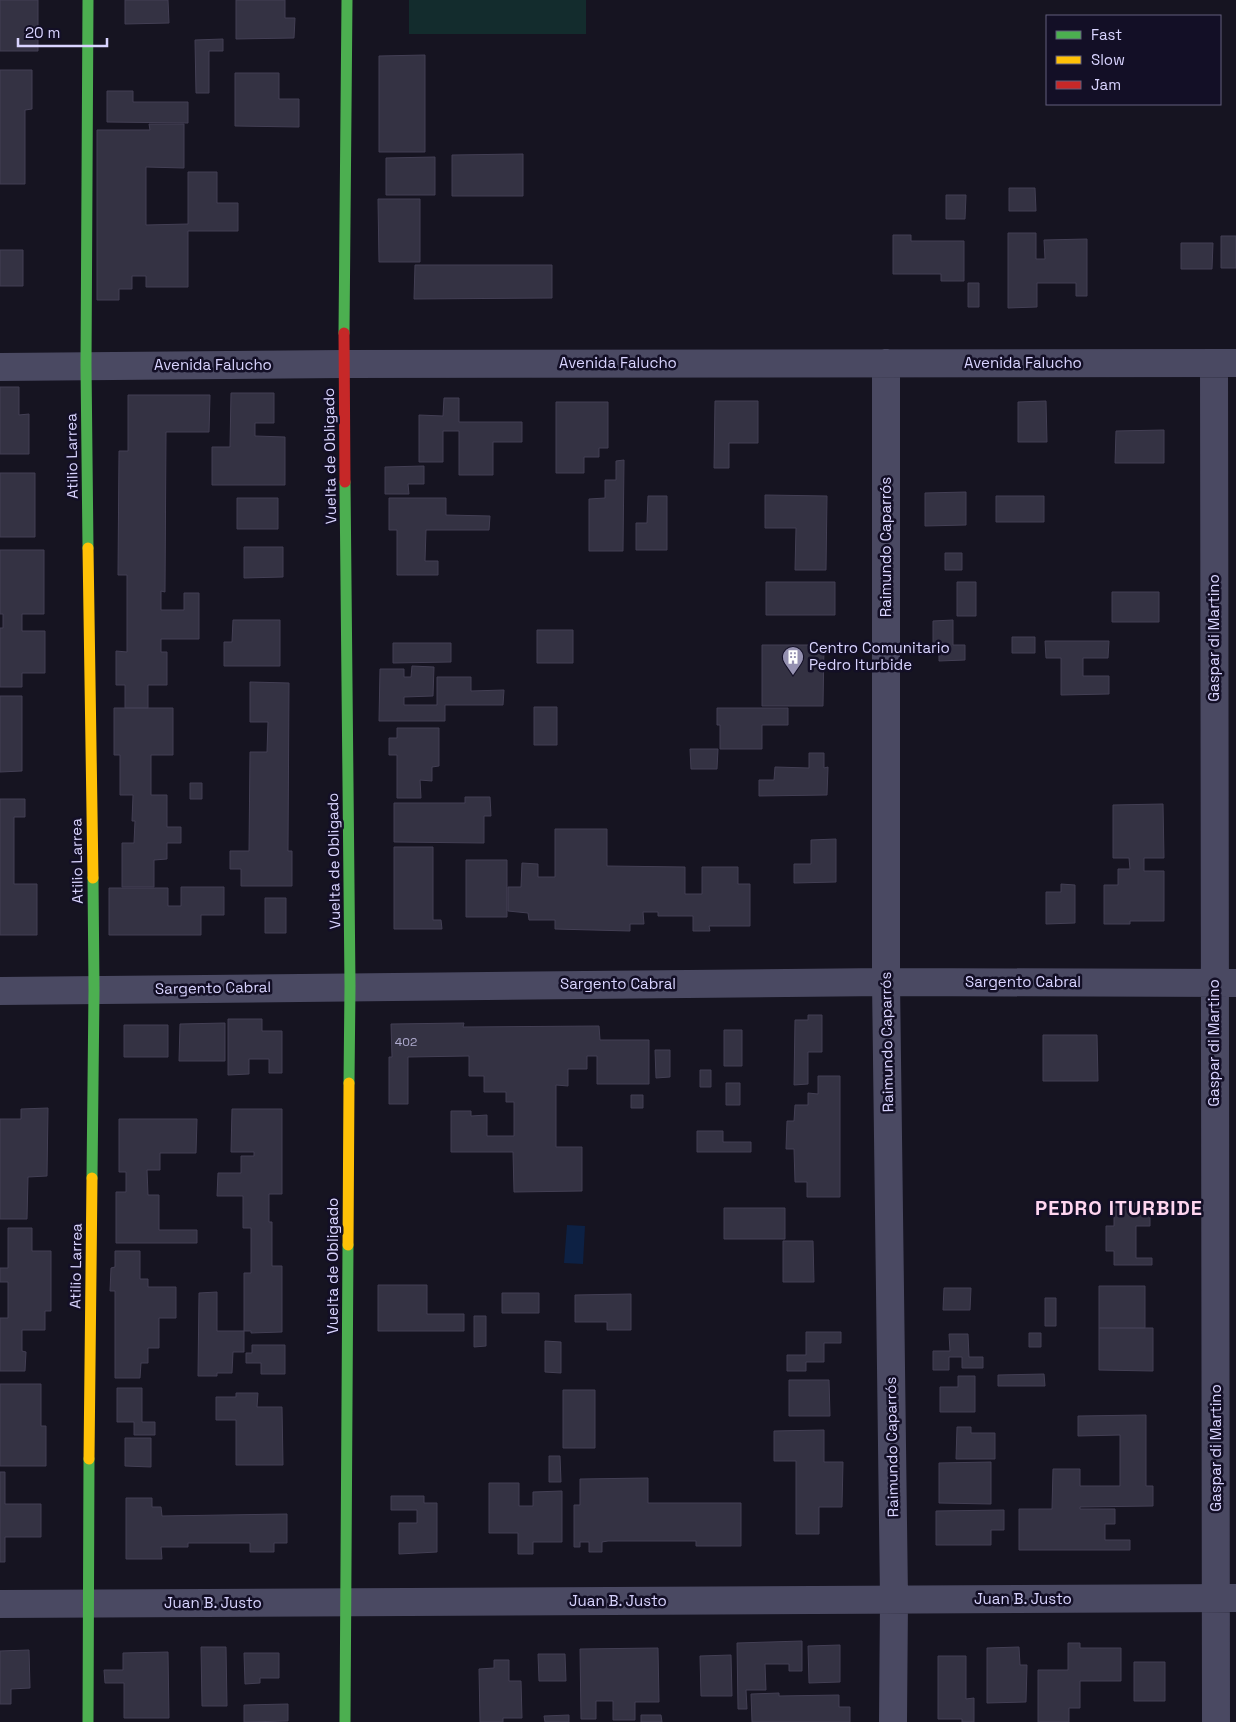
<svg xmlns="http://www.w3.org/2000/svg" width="1236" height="1722" font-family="'Space Grotesk',sans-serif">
<rect width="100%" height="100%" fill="#161421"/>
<path fill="#132c2d" d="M409,0H586V34H409Z"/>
<path fill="#0d2144" d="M567,1225L585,1226L583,1264L564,1263Z"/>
<path fill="#343243" stroke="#433f54" d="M0,0H38V51H0Z
M125,0H168L169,23L125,24Z
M236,0H285V18H295L294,38L236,39Z
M223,39V51H209V93H196L195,40Z
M425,55V152H379V56Z
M0,70H32V109L25,110V184H0Z
M235,73H279V99H299V127L235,126Z
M107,91H133V102H188V123L107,122Z
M149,124H184V168L146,167V225L188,224V172H217V203H238V231H188V287H146V276H132V289H119V300H97V130H150Z
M523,154V196H452V155Z
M435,157V195H386V158Z
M1009,188H1035L1036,211H1009Z
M946,195H966L965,219H946Z
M378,199H420V262H379Z
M1008,233H1036V259H1045L1044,240L1087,239V296H1076V283H1037V307L1008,308Z
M893,235H911V241H964V281H941V274H893Z
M1221,236H1236V268H1221Z
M1181,243H1213L1212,269H1181Z
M0,250H23V286H0Z
M415,265H552V298L414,299Z
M968,283H979V307H968Z
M0,387H19V415L29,414V454H0Z
M231,393H274V423H255V436L285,437V485H212V447H230Z
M128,395H210L209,432H166L165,592L161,591V610H184V593H199V639H161V652H167V685H148V708H125V685H116V651L127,652V575H118L119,451H128Z
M444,398H459V422H522V442H493V475H459V431H443V462H419V415L443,416Z
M715,401H758V443H729V468H714Z
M1046,401L1047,442H1018V402Z
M556,402H608V448H599V457H584V473H556Z
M1164,430V463H1115L1116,431Z
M624,460L623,551H589V499L605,498V480H616V461Z
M424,466V484H408L409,494H385V467Z
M0,473H35V537H0Z
M966,492V525L925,526V493Z
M765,495L827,496L826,570H795L796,528H765Z
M648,496H667V550H636V523H647Z
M996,496H1044V522H996Z
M237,498H278V529H237Z
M389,498H446V515L490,516L489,530H426L425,561H438V575H397V530H389Z
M244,547H283V577L244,578Z
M0,550H44V614H22V631H45V673H22V687H0V628H3V614H0Z
M945,553H962V570H945Z
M766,582H835V615H766Z
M957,582H976V616H957Z
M1112,592H1159V622H1112Z
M233,620H280V666H224V642H232Z
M953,620V645H965V660L939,661V645H933V621Z
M537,630H573V663H537Z
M1012,637H1035V653H1012Z
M1045,641H1109L1108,658H1083V676H1109V694L1061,695V658H1046Z
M393,643H451V662L393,663Z
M762,645H824L823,706H762Z
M412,666L434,667L433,696L404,697V705H437V677H471V691L504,690L503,705H445V721H379L380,669H404V677H411Z
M250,682L289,683L288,851H292V886H241V869H230V851H249L250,752H267L268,722H250Z
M0,696H22V771L0,772Z
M534,707H557V745H534Z
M114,708H173V755H151V795H167V827H181V843H167V859L154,860V887H122V843H134L135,821H132L133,795H120V755H114Z
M717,708H788V725H762V749H720V725H717Z
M397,728H439V766L432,767V781L420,780L421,798H397V755H389V738H397Z
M690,749H718L717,769H691Z
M809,753H824V768L828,767L827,795L759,796V780H774L775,767L809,768Z
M190,783H202V799H190Z
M465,797H490L491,816H484V843L394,842V803H465Z
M0,799H25V817H14V884H37V935H0Z
M1163,804L1164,858H1144V871H1164V921H1130V924H1104V885H1118V869H1130L1129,858H1113V805Z
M555,829H607V866L685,867V894H702V867H738V884H750V926H709L710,931H693V916H658V912H643L644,924H630V931L555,929V920H529L528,913L508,911V887H521L522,863L538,864V877H555Z
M836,839V882L794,883V864H811V840Z
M394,847H433V920H441L442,929H394Z
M466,860H507V917H466Z
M1061,884L1075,885V923L1046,924V892H1061Z
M181,887H224V915H201V935H109V888H168V906H181Z
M265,898H286V933H265Z
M808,1015H822V1052H808V1084L794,1085L795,1020H808Z
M228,1019H262V1031H282V1073H269V1059H249V1074L228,1075Z
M225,1023V1061H179L180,1024Z
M464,1023L463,1027L599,1026L600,1040H649V1084H597V1056H587V1069H568V1086L556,1085V1147H582V1191L514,1192L513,1152H451V1111H471V1116L487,1115V1136H514V1102H506V1092H484V1076H469V1056L408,1057V1104H389V1057H392L391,1024Z
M124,1025H168V1057H124Z
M724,1030H742V1066H724Z
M1043,1035H1097L1098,1081H1043Z
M655,1050H670V1077L656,1078Z
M700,1070H711V1087H700Z
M818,1076H840V1197H807V1182H795L794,1149H786L787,1121H794L795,1105H808V1093L818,1094Z
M726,1083H740V1105H726Z
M631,1095H643V1108H631Z
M48,1108L47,1176L28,1177L27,1219H0V1119H21V1109Z
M232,1109H282V1194H269V1222H272V1266H282V1332L251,1333V1331H244V1273H251V1228H243V1196H217L218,1173H241V1156H254V1152H231Z
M119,1119H197L196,1153H160V1170H147L148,1195H159V1230H197V1243H116V1192H126V1172H119Z
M697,1131H723V1142H751V1152H697Z
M1114,1203H1150V1226H1136V1258H1152V1265H1114V1251H1106V1226H1114Z
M724,1208H785V1239H724Z
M8,1228H32V1251H51V1311H45V1330H22V1351L26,1352L25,1371H0V1318H8V1282H0V1268H8Z
M783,1241H813L814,1282H783Z
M115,1251H140V1279H148V1287H176V1318H159V1348H148V1363H141L140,1378H115V1291H110L111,1268L115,1267Z
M378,1285H427V1314H464V1331H378Z
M1099,1286H1145V1328H1099Z
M944,1288H971L970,1310H943Z
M217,1292V1331H244V1352H233L232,1373H217V1376H198L199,1293Z
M502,1293H539V1313H502Z
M631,1294V1330H607V1322H575V1295Z
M1045,1298H1056V1326H1045Z
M474,1316H486V1346L474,1347Z
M1099,1328H1153V1371L1099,1370Z
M806,1332H841V1343H824V1362H806V1371H787V1355H806Z
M1029,1333H1041V1347H1029Z
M949,1334H968L969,1357H983V1368H962V1357H949V1370H933V1351H950Z
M545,1341L561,1342V1373L545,1372Z
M252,1345H285V1374H261V1363H246V1353H252Z
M1044,1374L1045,1386H998V1375Z
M958,1376H975V1412H940V1387H958Z
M789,1380H829L830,1416H789Z
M0,1384H41V1426H46V1466H0Z
M117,1388H142V1422H155V1435H134V1422H117Z
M563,1390H595V1448H563Z
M236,1393H258L257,1407H282L283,1465H236V1420H216V1397H236Z
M1146,1415V1486H1153V1506L1080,1507V1509H1115V1524H1105V1540H1130V1550H1019V1509H1052L1053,1469H1080V1486H1120V1435L1078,1436V1416Z
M957,1427H971V1433H995V1459H956Z
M824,1430V1462H843L842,1507H819V1534H796V1461H774V1431Z
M125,1438H151V1467L125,1466Z
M549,1456H560L561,1482H549Z
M991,1462V1504L939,1503V1463Z
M0,1472H5V1504H41V1537H5V1562H0Z
M648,1478V1503H741V1546H696V1541H608L602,1542V1552H589V1542H580V1547H574V1505H580V1479Z
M489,1483H519V1506H533V1492L562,1491V1542H533V1554H518V1533H489Z
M391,1496H424V1503H437V1552L399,1554V1523H417V1510H391Z
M126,1498H152V1507H161L162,1516L287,1514V1543H274V1552H250V1543H188V1547H161L162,1559H126Z
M1004,1510V1530H991V1545H936V1511Z
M802,1641V1671H789V1664H765L766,1690H746L747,1709H738L737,1643Z
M1068,1643H1080V1648H1121V1681H1080V1708H1069V1722H1038V1670H1068Z
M840,1645V1682L809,1683L808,1646Z
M201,1647H226L227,1706H202Z
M1019,1647L1020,1665H1027L1026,1702L987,1703V1648Z
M658,1648L659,1702H635V1720H613V1701H596V1719H581L580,1649Z
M29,1650L30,1688L11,1689V1704H0V1651Z
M168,1652L169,1718H124V1683H105L104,1670H123V1653Z
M244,1653H279V1678H260V1683L245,1684Z
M538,1654H565L566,1681H539Z
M731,1655L732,1696H701L700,1656Z
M938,1656H966V1699L974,1698V1722H962V1719H938Z
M494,1660H509V1681H521L522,1718H503V1722H480L479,1669L494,1668Z
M1134,1662H1165V1701H1134Z
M779,1693V1696L839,1695V1707H850V1722H752L751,1694Z
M288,1704V1721L244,1722V1705Z
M569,1715V1722H545L544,1716Z
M641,1715H661L662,1722H641Z"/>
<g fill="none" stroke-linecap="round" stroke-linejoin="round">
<path stroke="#4a4962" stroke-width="28" d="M886,363V982L894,1599L893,1722
M1214,363L1216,1722
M0,367L344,364L1236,363
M0,991L886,982L1236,983
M0,1604L1236,1598"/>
<path stroke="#4caf50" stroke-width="11" d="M88,0L86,365L88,548
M344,333L347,0
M345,482L350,986L349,1083
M92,1178L94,990L93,878
M88,1722L89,1459
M345,1722L348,1245"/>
<path stroke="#ffc107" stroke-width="11" d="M88,548L93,878
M348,1245L349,1083
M89,1459L92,1178"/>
<path stroke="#c62828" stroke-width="11" d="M344,333L345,482"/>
</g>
<defs>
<g id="building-pin" transform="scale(1.125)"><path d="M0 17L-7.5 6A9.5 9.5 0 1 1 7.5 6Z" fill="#9591b1" stroke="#130f26"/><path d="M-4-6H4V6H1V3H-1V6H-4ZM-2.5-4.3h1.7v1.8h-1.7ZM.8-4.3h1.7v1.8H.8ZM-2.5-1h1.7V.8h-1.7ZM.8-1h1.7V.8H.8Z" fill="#fff"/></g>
</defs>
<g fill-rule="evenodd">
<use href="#building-pin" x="793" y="657"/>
</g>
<g text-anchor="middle" stroke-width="5" stroke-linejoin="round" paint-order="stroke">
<g font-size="12" fill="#b0acd0">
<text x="406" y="1046">402</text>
</g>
<g font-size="15" fill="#d9d4ff" stroke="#130f26">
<text x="618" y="368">Avenida Falucho</text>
<text x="1023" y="368">Avenida Falucho</text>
<text x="213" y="370">Avenida Falucho</text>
<text transform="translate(72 456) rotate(-91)" y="5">Atilio Larrea</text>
<text transform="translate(330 456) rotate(-91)" y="5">Vuelta de Obligado</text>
<text transform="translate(886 547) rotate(-90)" y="5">Raimundo Caparrós</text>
<text transform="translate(1214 638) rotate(-90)" y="5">Gaspar di Martino</text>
<text transform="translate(77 861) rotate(-91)" y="5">Atilio Larrea</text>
<text transform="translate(334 861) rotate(-91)" y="5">Vuelta de Obligado</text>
<text x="1023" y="987">Sargento Cabral</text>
<text x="618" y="989">Sargento Cabral</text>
<text transform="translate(213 988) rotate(-1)" y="5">Sargento Cabral</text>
<text transform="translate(887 1042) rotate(-91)" y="5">Raimundo Caparrós</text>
<text transform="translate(1214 1043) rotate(-90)" y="5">Gaspar di Martino</text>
<text transform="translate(76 1266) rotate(-89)" y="5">Atilio Larrea</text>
<text transform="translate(333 1266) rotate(-90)" y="5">Vuelta de Obligado</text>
<text transform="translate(892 1447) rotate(-91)" y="5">Raimundo Caparrós</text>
<text transform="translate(1216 1448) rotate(-90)" y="5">Gaspar di Martino</text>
<text x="1023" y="1604">Juan B. Justo</text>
<text x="618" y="1606">Juan B. Justo</text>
<text x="213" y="1608">Juan B. Justo</text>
</g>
<g font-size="15" fill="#d9d4ff" stroke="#130f26" text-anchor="start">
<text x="809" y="653">Centro Comunitario<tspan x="809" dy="17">Pedro Iturbide</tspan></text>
</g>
<g font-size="20" font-weight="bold" letter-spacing="1" fill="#ffd6f0" stroke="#130f26">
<text x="1119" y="1215">PEDRO ITURBIDE</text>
</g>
</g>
<rect x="1046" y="15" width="175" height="90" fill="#130f26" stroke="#625e7d"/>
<rect x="1056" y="31" width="25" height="8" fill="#4caf50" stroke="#625e7d"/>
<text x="1091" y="40" font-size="15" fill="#d9d4ff">Fast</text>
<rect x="1056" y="56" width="25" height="8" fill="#ffc107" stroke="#625e7d"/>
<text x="1091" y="65" font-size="15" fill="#d9d4ff">Slow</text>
<rect x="1056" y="81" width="25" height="8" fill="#c62828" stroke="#625e7d"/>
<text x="1091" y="90" font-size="15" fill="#d9d4ff">Jam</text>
<path d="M18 38v8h89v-8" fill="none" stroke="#d9d4ff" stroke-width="2.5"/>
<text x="25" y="38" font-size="15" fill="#d9d4ff" stroke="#130f26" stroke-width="4" paint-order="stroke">20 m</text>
</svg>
